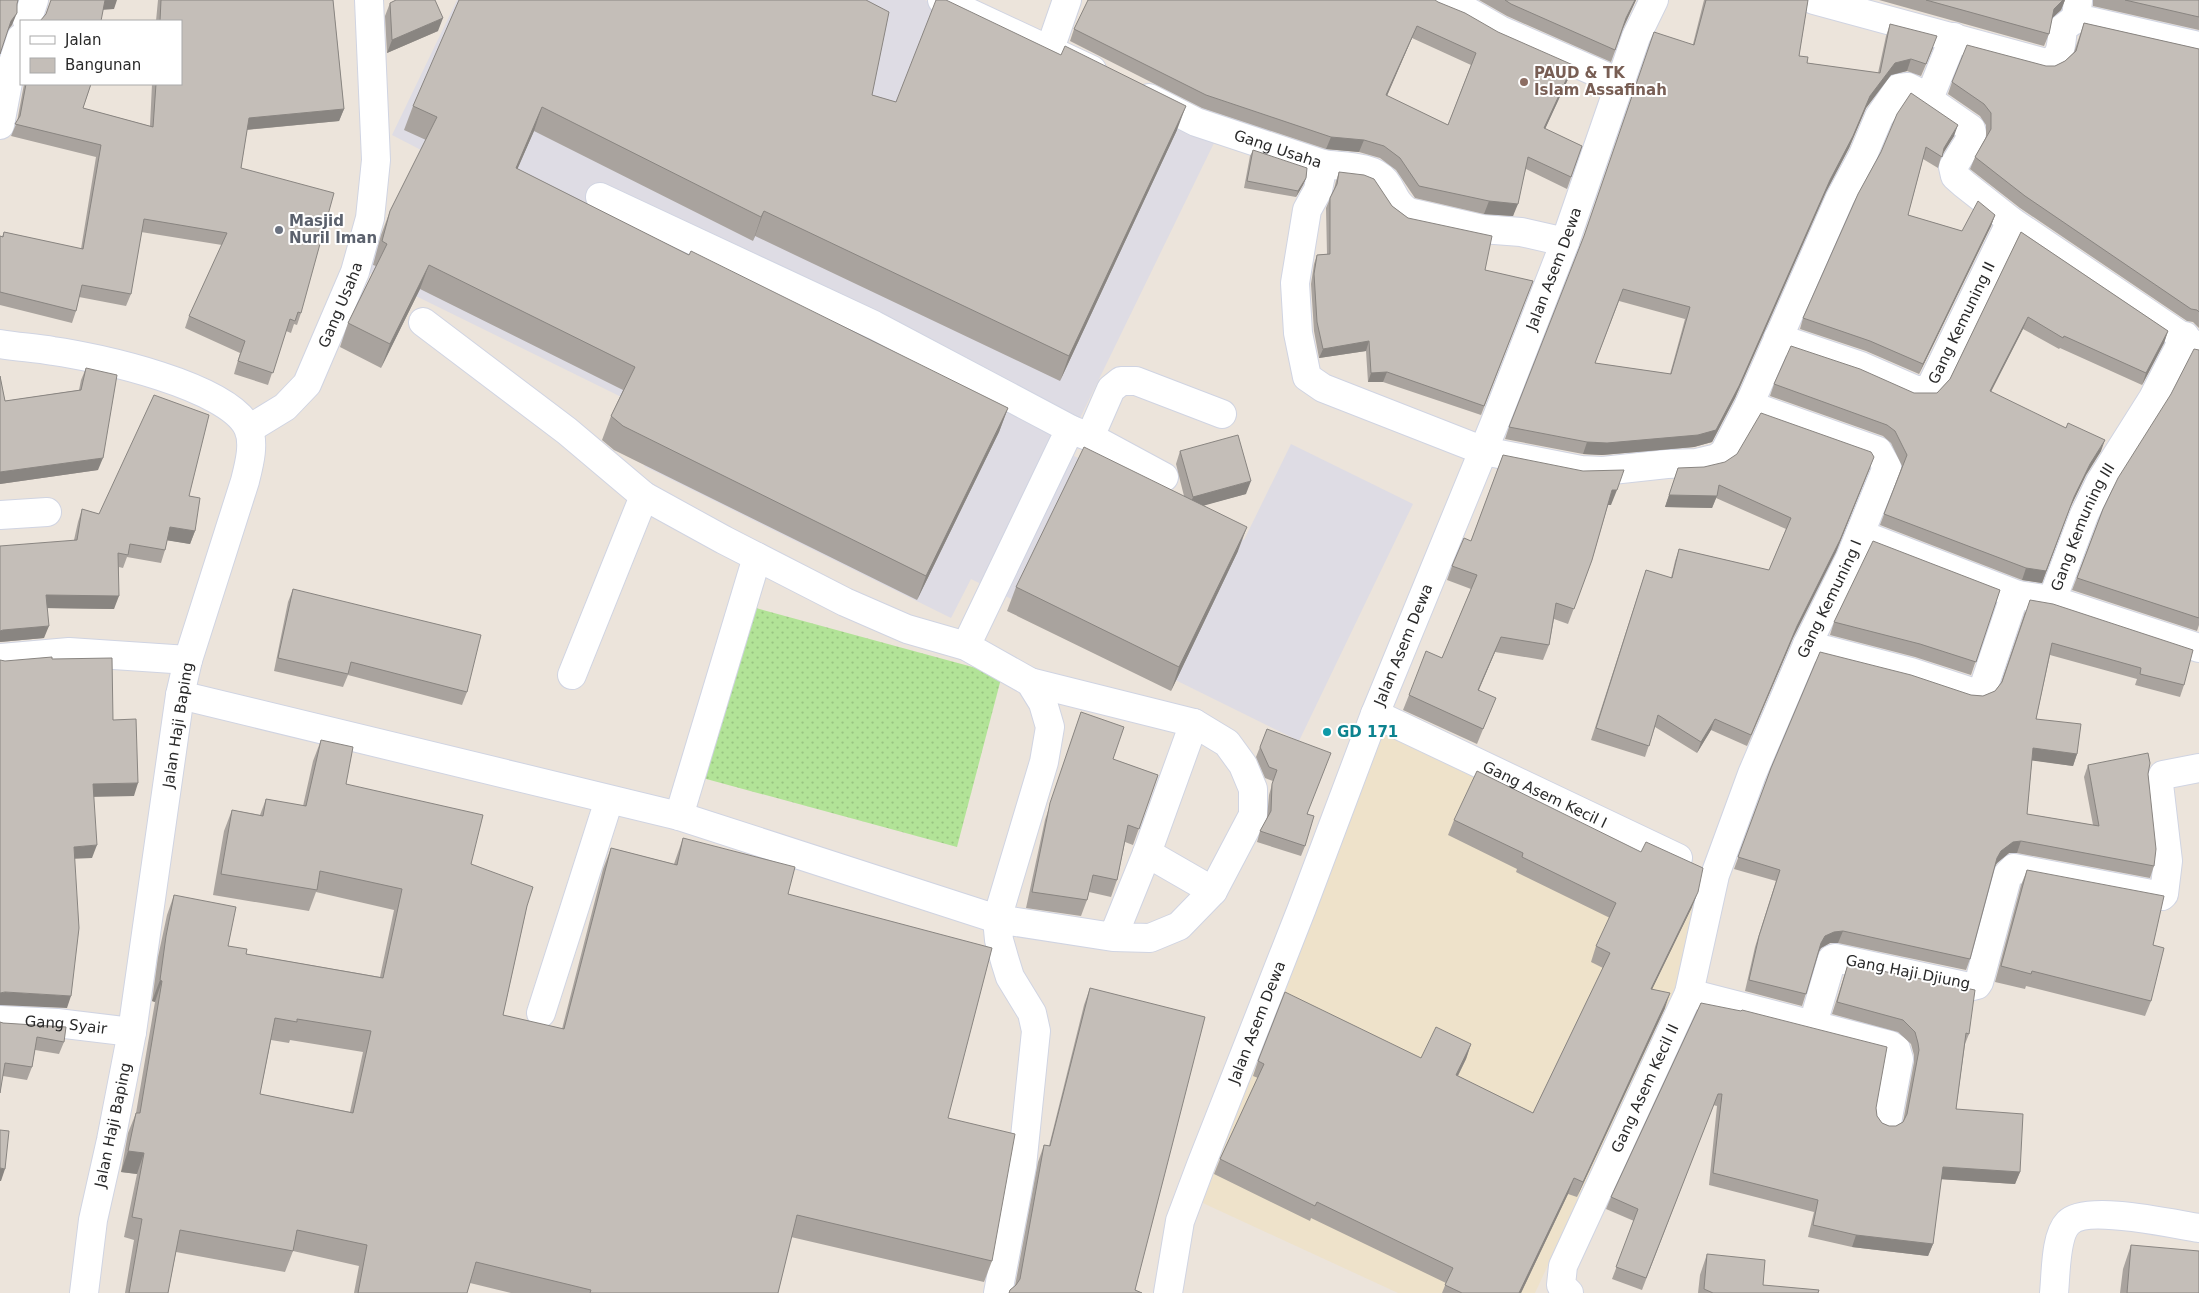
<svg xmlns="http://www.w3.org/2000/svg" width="2199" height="1293" font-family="'DejaVu Sans',sans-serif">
<defs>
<pattern id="grass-dots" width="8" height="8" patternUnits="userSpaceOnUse" patternTransform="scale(1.25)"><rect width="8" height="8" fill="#b2e397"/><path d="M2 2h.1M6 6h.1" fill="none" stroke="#99c382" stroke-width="1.8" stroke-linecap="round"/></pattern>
</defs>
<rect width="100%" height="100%" fill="#ece4db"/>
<path fill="#dedce4" d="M457,0H925L1214,143L1064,451L1244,540L1291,444L1413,504L1299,741L971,579L951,618L644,466L666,419L365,271L423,151L392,135Z"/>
<path fill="#eee2ca" d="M1377,719L1707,877L1672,999L1535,1293H1398L1192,1198Z"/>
<path fill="url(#grass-dots)" d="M745,605L1002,675L957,847L699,777Z"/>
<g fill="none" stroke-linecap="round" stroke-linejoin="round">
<g stroke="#d0d4e2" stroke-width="30">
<g id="minor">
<path d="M942,0L1092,70"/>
<path d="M1440,0L1467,11L1500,30L1621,83"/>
<path d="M1814,0L2046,63C2063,59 2061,42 2063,28L2076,18"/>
<path d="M2078,1L2076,18L2199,46"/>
<path d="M27,21L34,0"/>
<path d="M1050,49L1067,0"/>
<path id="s1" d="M1149,98L1196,122L1323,164L1318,190L1307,210L1295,283L1298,333L1307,377L1323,388L1484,451L1581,470L1603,471L1667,464L1696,463L1717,458L1724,453L1749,405L1840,198L1863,155L1879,117L1899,88L1908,87L1916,91L1971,129L1972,133L1971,138L1953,167L1955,176L1964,184L2011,221L2199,348"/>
<path d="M1928,101L1954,37"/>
<path d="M0,125L10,72L21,38"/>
<path d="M1323,164C1342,167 1372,165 1385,181C1395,194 1393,201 1408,212L1482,229L1521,232L1565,242"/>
<path d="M600,197L874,325L1070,429L966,646"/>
<path id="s2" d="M1778,338L1861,366L1916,390H1926L1932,384L2011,221"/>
<path d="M0,344C18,347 36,348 53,351C97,357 229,386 248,428C255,443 249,465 245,481L188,660L180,695L132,1032L111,1140L93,1220L84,1293"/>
<path id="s3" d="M249,429L285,407L307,384L355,272L370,218L376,160L369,0"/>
<path d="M1072,430L1090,437L1164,477"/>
<path d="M1090,437L1111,389L1121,381H1136L1222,414"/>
<path d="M0,515L47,512"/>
<path d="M1860,534L2018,595"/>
<path d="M2052,600L2199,648"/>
<path id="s4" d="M1807,645L1911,672L1972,692H1978L1983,689L2013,600L2018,595L2052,600L2084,515L2100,482L2153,398L2185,336"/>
<path d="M0,658L69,652L188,660"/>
<path d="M572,675L644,496"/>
<path d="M1030,682L1194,723"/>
<path d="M180,695L679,816L997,919L1044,762L1050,727L1043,703L1030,682L966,646L907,629L845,602L724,540L644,496L567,431L423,322"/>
<path id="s5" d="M1375,714L1678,858"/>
<path d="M679,816L757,557"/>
<path d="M1147,853L1213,891"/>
<path d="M1689,993L1890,1045L1896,1049L1899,1059L1887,1123"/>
<path d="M541,1013L609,800"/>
<path id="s6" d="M0,1020L57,1023L132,1032"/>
<path d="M1813,1024L1832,959L1835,958L1969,987L1977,985L1979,982L2008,874L2014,868L2162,896L2164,894L2168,861L2159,784L2163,775L2199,768"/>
<path d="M998,1293L1022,1166L1036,1031L1032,1013L1010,977L1005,961L999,940L997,919L1113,937L1150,938L1179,926L1213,891L1253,815V789L1243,765L1227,743L1194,723L1147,853L1113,937"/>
<path id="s7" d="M1168,1293L1180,1221L1201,1165L1302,908L1375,714L1495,422L1565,242L1636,37L1654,0"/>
<path id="s8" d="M1569,1293L1561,1285L1563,1266L1689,993L1715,875L1752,774L1807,645L1850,558L1887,467L1878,451L1749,405"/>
<path d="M2054,1293C2056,1275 2055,1236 2068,1223C2086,1204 2173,1224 2199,1228"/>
</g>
</g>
<use href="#minor" stroke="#fff" stroke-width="28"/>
</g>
<path fill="#a9a39e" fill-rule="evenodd" d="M158,0H333L344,109L339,121L247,130L241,168L301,313L297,325L294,324L291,333L286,331L268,385L234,374L240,353L185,328L189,316L222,245L141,232L131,294L126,306L79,297L76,311L72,323L0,305V236L2,237L4,232L81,249L96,157L11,136L17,122L24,84H91L83,108L150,126L152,84H181V21H156Z
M1479,0H1636L1623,29L1611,62L1507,16Z
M1704,0H1808L1799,56L1807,63L1878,73L1886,36L1890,24L1933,48L1921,76L1907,71L1891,75L1866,108L1849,148L1826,192L1735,398L1712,442L1694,447L1602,455L1583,454L1505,439L1509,427L1693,44ZM1619,301L1685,319L1670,374L1595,363Z
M1879,0H2065L2061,10L2052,18L2049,34L2044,46Z
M2093,0H2199V30L2093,6Z
M1438,2L1569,77L1545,129L1582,146L1567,189L1526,169L1513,216L1484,214L1415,198L1396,170L1380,158L1359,152L1326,149L1202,108L1070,41L1074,29ZM1412,38L1471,65L1448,125L1387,96Z
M390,3L438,31L387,53L385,16Z
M2084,23L2199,49V328L2193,322L2187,321L2020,208L1970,169L1975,157L1986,137V125L1980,116L1948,94L1952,82L2046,66H2055L2065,61L2074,52Z
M872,95L896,102L1177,130L1060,381L755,236L753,241L534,131L517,169L689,255L1008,408L999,432L917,600L614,450L602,440L611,416L623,390L420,289L381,368L340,347L348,323L376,266L373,265L381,235L390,211L426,140L404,130L413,106Z
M1954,136L1942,154L1938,168L1923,159L1908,215L1962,231L1995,215L1991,226L1919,374L1866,351L1800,329L1803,318L1881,152Z
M1253,150L1306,178L1303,185L1296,197L1244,188L1250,156Z
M1339,172L1392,206L1408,218L1485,270L1533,281L1481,415L1383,382H1368L1366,351L1319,358L1314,331L1311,284L1314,264L1317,255L1327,254L1326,208L1334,189L1336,181Z
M2021,232L2168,331L2164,343L2142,385L2060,348L2059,349L2023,329L1991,392L2101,451L2086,475L2070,508L2042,583L2022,580L1880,525L1902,466L1891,443L1883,436L1770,396L1774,384L1914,393H1937L1950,379Z
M2199,350V625L2197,631L2072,590L2103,509Z
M86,368L98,470L0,484V376L5,401L79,390L81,380Z
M1180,451L1246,494L1204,505L1238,551L1171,691L1007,611L1016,587L1184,496L1176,464Z
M1503,455L1611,505H1608L1592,560L1568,624L1554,619L1549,645L1543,660L1495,652L1479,690L1490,712L1477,744L1403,710L1409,695L1442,658L1471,589L1447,580L1452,566L1471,541Z
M1678,468H1870L1836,552L1793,638L1747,746L1711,730L1697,753L1655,727L1645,757L1591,740L1646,570L1671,578L1675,561L1679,549L1769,570L1786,529L1716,498L1712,508L1665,507Z
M189,496L195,531L190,544L167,540L165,550L161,563L127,557L123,568L119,567L114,609L47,608L44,638L0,642L74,540L78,522L82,509L99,514Z
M293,589L467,692L462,705L348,675L343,687L274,671L288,602Z
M2000,590L1971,675L1915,657L1830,635L1834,622Z
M2025,612L2184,685L2180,697L2135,685L2137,679L2050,655L2036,719L2077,754L2073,766L2032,760L2027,814L2093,825L2084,777L2088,765L2148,774L2154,866L2150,878L2017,853H2009L1997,863L1995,866L1970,959L1966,970L1838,943H1830L1821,948L1819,952L1802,1006L1745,991L1755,947L1776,881L1734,869L1771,768L1971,695L1983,696L1995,691L2001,683Z
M1081,712L1113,759L1158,775L1133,845L1125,842L1117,880L1111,897L1089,892L1087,900L1081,916L1026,908L1045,820Z
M1267,729L1308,814L1305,846L1301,856L1257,842L1260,831L1267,818L1269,795L1273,781L1265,778L1256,757Z
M321,740L346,784L471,864L527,906L503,1015L562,1029L603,869L611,848L674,864L683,838L788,894L948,1118L992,1261L984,1282L791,1237L778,1293H511L470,1283L467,1293H354L359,1266L293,1251L285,1272L176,1252L168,1293H125L134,1240L124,1237L137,1174L121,1172L128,1133L136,1113L155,1002L152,1001L158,957L167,915L174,895L228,946L246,954L380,977L394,910L316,892L309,911L213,895L224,831L232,810L260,815L266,799L303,806L313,761ZM271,1040L289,1043L290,1040L363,1052L350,1112L260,1094Z
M1454,820L1692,907L1652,989L1665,1008L1577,1197L1568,1194L1521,1293H1442L1446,1283L1311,1218L1310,1221L1214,1174L1220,1159L1258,1078L1253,1076L1258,1061L1421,1058L1471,1044L1466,1059L1458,1076L1533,1113L1603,968L1591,962L1596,946L1610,918L1516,872L1517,869L1448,835Z
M2027,870L2153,945L2151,1001L2145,1016L2026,986L2025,989L1995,982L2021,885Z
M1848,964L1969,1034L1965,1044L1956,1109L2020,1172L2015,1184L1941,1179L1933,1244L1928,1256L1852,1247L1808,1237L1814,1212L1709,1185L1717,1106L1713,1105L1642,1290L1612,1279L1634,1221L1606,1209L1611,1197L1701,1003L1876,1108L1877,1116L1882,1123L1889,1126H1896L1903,1122L1914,1062V1055L1911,1044L1898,1032L1832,1014Z
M1090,988L1135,1290L1142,1293H1009L1010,1290L1015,1286L1038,1162L1044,1145L1049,1146L1084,1005Z
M0,1022L64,1042L59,1054L35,1050L32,1067L27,1080L3,1076Z
M2131,1245L2199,1293H2120L2123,1269Z
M1707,1254L1763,1285L1818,1293H1698L1700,1275Z"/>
<path fill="#898581" d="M105,0H117L114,9L101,10Z
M1635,0H1636L1622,30L1626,18Z
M2063,0H2065L2061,10L2049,21L2054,9Z
M17,13L12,25L6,33L11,21Z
M443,18L438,31L387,53L392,40Z
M1417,26L1412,38L1382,107L1386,95Z
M1911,59L1907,71L1891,75L1866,108L1849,148L1826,192L1735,398L1712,442L1694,447L1602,455L1583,454L1587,442L1698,435L1830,180L1870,96L1895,63Z
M1573,65L1569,77L1540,140L1544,128Z
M1186,106L1177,130L1060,381L1069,356Z
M542,107L534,131L507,193L516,168Z
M344,109L339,121L244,130L249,118Z
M1958,125L1954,136L1941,157L1944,148Z
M1331,137L1364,140L1359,152L1326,149Z
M1306,178L1303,185L1296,197L1298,191Z
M1489,201L1518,204L1513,216L1484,214Z
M764,211L755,236L753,241L761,217Z
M1995,215L1991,226L1919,374L1923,364Z
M429,265L420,289L381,368L390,344Z
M2028,317L2023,329L1985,403L1990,391Z
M2168,331L2164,343L2142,385L2146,373Z
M1369,341L1366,351L1319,358L1323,349Z
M1387,372L1383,382H1368L1371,373Z
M1008,408L999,432L917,600L926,576Z
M2105,440L2101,451L2086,475L2070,508L2042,583L2022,580L2026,568L2074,497L2090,464Z
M1874,457L1836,552L1793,638L1747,746L1797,626Z
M103,458L98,470L0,484V472Z
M1251,481L1246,494L1188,510L1193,497Z
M1612,490H1617L1611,505H1607Z
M1669,495L1717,496L1712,508L1665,507Z
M170,527L195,531L190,544L165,540Z
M1247,527L1238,551L1171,691L1179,667Z
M46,595L119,596L114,609L42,608Z
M49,626L44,638L0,642V631L3,630Z
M1501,637L1495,652L1472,705L1478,690Z
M1715,719L1711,730L1697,753L1701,742Z
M2033,748L2077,754L2073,766L2028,760Z
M138,783L134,796L89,797L93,784Z
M2021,841L2017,853H2009L1997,863L1993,870L1997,858L2001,851L2013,842Z
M97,845L92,858L69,859L74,847Z
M1698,892L1692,907L1645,1004L1651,989Z
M1843,931L1838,943H1830L1821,948L1817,954L1821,943L1825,936L1834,932Z
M160,980L162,981L155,1002L152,1001Z
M5,992L71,996L67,1008L0,1005V993Z
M1670,993L1665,1008L1577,1197L1583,1182Z
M1471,1044L1466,1059L1450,1091L1456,1075Z
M128,1151L144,1153L137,1174L121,1172Z
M1943,1167L2020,1172L2015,1184L1938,1179Z
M0,1168L5,1169L1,1181H0Z
M1574,1178L1568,1194L1521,1293H1519Z
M1856,1235L1933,1244L1928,1256L1852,1247Z"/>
<path fill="#c4beb8" stroke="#898581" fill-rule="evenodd" d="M0,0H18L17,4V13L11,21L0,54Z
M51,0H105L101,21H40L46,14Z
M161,0H333L344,109L249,118L241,168L334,193L301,313L298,312L295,321L290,319L273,373L238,361L245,341L189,316L227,233L144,219L131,294L82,285L76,311L0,292V236L3,237L4,232L83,249L101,145L15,124L20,116L26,84H91L83,108L153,127L156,84H181V21H160Z
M396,0H435L443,18L392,40L390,3Z
M459,0H866L889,12L872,95L896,102L936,0H946L1061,55L1065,46L1186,106L1069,356L764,211L761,217L542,107L516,168L689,255L691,251L1008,408L926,576L623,426L611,416L635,367L429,265L390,344L348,323L387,244L382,241L390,211L437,117L413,106Z
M1088,0H1435L1438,2L1465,13L1498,32L1573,65L1544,128L1582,146L1571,177L1528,157L1518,204L1489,201L1419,186L1400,158L1384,146L1364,140L1331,137L1206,95L1074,29ZM1417,26L1476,53L1448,125L1386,95Z
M1505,0H1635L1626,18L1615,50L1511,4Z
M1706,0H1808L1799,56L1808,57L1807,63L1880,73L1890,24L1937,36L1926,64L1911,59L1895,63L1870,96L1853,136L1830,180L1739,386L1716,430L1698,435L1607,443L1587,442L1509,427L1584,236L1654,32L1694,45ZM1623,289L1690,307L1671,374L1595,363Z
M1926,0H2063L2054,9L2049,34Z
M2125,0H2199V17Z
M2084,23L2199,49V312L2197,310L2191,309L2025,196L1975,157L1991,129V113L1984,104L1952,82L1967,45L2046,66H2055L2065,61L2076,51Z
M1911,93L1958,125L1944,148L1942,157L1926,147L1908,215L1962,231L1978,201L1995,215L1923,364L1870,341L1803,318L1858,194L1881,152L1897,114Z
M1253,150L1307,168L1306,178L1298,191L1247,181Z
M1339,172L1364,175L1374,179L1392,206L1408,218L1492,236L1485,270L1533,281L1484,406L1387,372L1371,373L1369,341L1323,349L1317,322L1314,274L1317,255L1330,254V198L1337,184Z
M2021,232L2168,331L2146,373L2064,336L2063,338L2028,317L1990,391L2066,428L2068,423L2105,440L2090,464L2074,497L2046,571L2026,568L1884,514L1907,455L1895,431L1887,425L1774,384L1791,346L1860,369L1914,393H1937L1950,379Z
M2194,349L2199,350V618L2077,578L2103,509L2118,478L2171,394Z
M86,368L117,375L103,458L0,472V376L5,401L81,390Z
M154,395L209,415L189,496L200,498L195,531L170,527L165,550L130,544L128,555L118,553L119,596L46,595L49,626L3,630L0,631V546L77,540L82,509L99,514Z
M1761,413L1871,452L1874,457L1840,540L1797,626L1751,735L1715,719L1701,742L1658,715L1649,746L1596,728L1646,570L1672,578L1679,549L1769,570L1791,518L1719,485L1717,496L1669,495L1678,468L1704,467L1725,462L1737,454Z
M1238,435L1251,481L1193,497L1180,451Z
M1084,447L1247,527L1179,667L1016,587Z
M1503,455L1583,471L1624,470L1617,490H1612L1592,560L1574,609L1556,603L1549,645L1501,637L1478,690L1496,698L1483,729L1409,695L1426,651L1442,658L1477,575L1452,566L1464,538L1471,541Z
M1873,541L2000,590L1976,662L1920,644L1834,622Z
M293,589L481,635L467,692L351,662L348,674L278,658Z
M2030,600L2053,604L2193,650L2184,685L2140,674L2141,668L2052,643L2036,719L2081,724L2077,754L2033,748L2027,814L2099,826L2088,765L2148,753L2150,763L2148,774L2156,849L2154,866L2021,841L2013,842L2001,851L1997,858L1970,959L1843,931L1834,932L1825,936L1821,943L1806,994L1749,980L1759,936L1780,870L1738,857L1771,768L1820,652L1911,675L1971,695L1983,696L1995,691L2002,682Z
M52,657V659L112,658L113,720L136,719L138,783L93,784L97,845L74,847L79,928L71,996L5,992L0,993V660L5,661Z
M1081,712L1124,727L1113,759L1158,775L1139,829L1128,825L1117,880L1093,875L1087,900L1032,892L1050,803Z
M1267,729L1331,753L1307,814L1314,816L1305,846L1260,831L1271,811L1272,784L1277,770L1269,767L1260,747Z
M321,740L353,747L346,784L483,815L471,864L533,887L527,906L503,1015L564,1029L611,848L677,865L683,838L795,867L788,894L992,948L948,1118L1015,1134L992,1261L797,1215L778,1293H590L591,1290L476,1262L467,1293H358L367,1245L297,1230L293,1251L180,1230L168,1293H129L142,1219L132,1217L144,1153L128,1151L136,1113H140L162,981L160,980L166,936L174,895L236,907L228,946L247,949L246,954L383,978L402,889L320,871L317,890L221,874L232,810L263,816L266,799L306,806ZM275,1018L297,1022V1019L371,1031L353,1113L260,1094Z
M1477,771L1641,852L1646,842L1703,868L1698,892L1651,989L1670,993L1583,1182L1574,1178L1519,1293H1462L1445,1285L1453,1268L1317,1202L1315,1206L1220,1159L1264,1064L1258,1061L1285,992L1421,1058L1436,1027L1471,1044L1456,1075L1533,1113L1610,953L1596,946L1616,903L1522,857L1523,853L1454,820Z
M2027,870L2164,896L2153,945L2164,948L2151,1001L2032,971L2031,974L2001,966Z
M1848,964L1975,990L1969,1034L1966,1033L1956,1109L2023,1114L2020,1172L1943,1167L1933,1244L1856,1235L1813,1225L1818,1200L1713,1173L1722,1094H1718L1646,1278L1616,1267L1638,1209L1611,1197L1701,1003L1741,1011L1742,1010L1887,1047L1876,1108L1877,1116L1882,1123L1889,1126H1896L1903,1122L1907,1114L1919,1050L1918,1043L1915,1032L1903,1020L1837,1002Z
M1090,988L1205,1017L1135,1290L1142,1293H1009L1010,1290L1016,1285L1020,1279L1044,1145L1050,1146Z
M0,1022L3,1023L66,1027L64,1042L37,1037L32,1067L5,1063L0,1093Z
M0,1130L9,1131L5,1169L0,1168Z
M2131,1245L2199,1251V1293H2127Z
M1707,1254L1765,1260L1763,1285L1819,1290L1818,1293H1713L1704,1289Z"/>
<circle fill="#8d6e63" stroke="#fff" stroke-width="2" cx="1524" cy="82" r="5"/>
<circle fill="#6b7280" stroke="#fff" stroke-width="2" cx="279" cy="230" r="5"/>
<circle fill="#0f9aa8" stroke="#fff" stroke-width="2" cx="1327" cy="732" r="5"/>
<g text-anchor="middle" stroke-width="4" stroke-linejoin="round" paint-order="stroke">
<g font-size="15" font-weight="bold" fill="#785e54" stroke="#fff" text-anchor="start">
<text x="1534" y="78">PAUD &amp; TK<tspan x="1534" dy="17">Islam Assafinah</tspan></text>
</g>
<g font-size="15" fill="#292929" stroke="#fff">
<text dy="5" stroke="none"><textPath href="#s1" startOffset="139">Gang Usaha</textPath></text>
<text dy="5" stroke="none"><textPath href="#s7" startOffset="1096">Jalan Asem Dewa</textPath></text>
<text dy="5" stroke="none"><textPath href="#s3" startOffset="160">Gang Usaha</textPath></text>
<text dy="5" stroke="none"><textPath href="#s2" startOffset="234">Gang Kemuning II</textPath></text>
<text dy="5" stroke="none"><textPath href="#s4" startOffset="398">Gang Kemuning III</textPath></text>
<text dy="5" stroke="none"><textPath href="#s8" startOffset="751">Gang Kemuning I</textPath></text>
<text dy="5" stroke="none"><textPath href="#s7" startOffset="691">Jalan Asem Dewa</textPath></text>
<text transform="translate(178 725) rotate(-81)" y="5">Jalan Haji Baping</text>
<text dy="5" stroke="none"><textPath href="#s5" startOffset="188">Gang Asem Kecil I</textPath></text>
<text transform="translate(1908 972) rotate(11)" y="5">Gang Haji Djiung</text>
<text dy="5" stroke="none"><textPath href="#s7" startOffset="286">Jalan Asem Dewa</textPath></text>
<text dy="5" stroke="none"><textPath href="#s6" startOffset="66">Gang Syair</textPath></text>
<text dy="5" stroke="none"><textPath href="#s8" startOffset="226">Gang Asem Kecil II</textPath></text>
<text transform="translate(113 1125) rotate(-78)" y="5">Jalan Haji Baping</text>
</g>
<g font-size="15" font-weight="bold" fill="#5b616d" stroke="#fff" text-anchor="start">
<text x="289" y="226">Masjid<tspan x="289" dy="17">Nuril Iman</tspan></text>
</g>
<g font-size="15" font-weight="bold" fill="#0d838f" stroke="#fff" text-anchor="start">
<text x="1337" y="737">GD 171</text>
</g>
</g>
<rect x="20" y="20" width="162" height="65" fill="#ffffff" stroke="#a9a9a9"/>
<rect x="30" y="36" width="25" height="8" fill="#ffffff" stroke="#a9a9a9"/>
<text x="65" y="45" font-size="15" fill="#292929">Jalan</text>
<rect x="30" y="58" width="25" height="15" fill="#c4beb8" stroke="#a9a9a9"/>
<text x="65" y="70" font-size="15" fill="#292929">Bangunan</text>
</svg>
